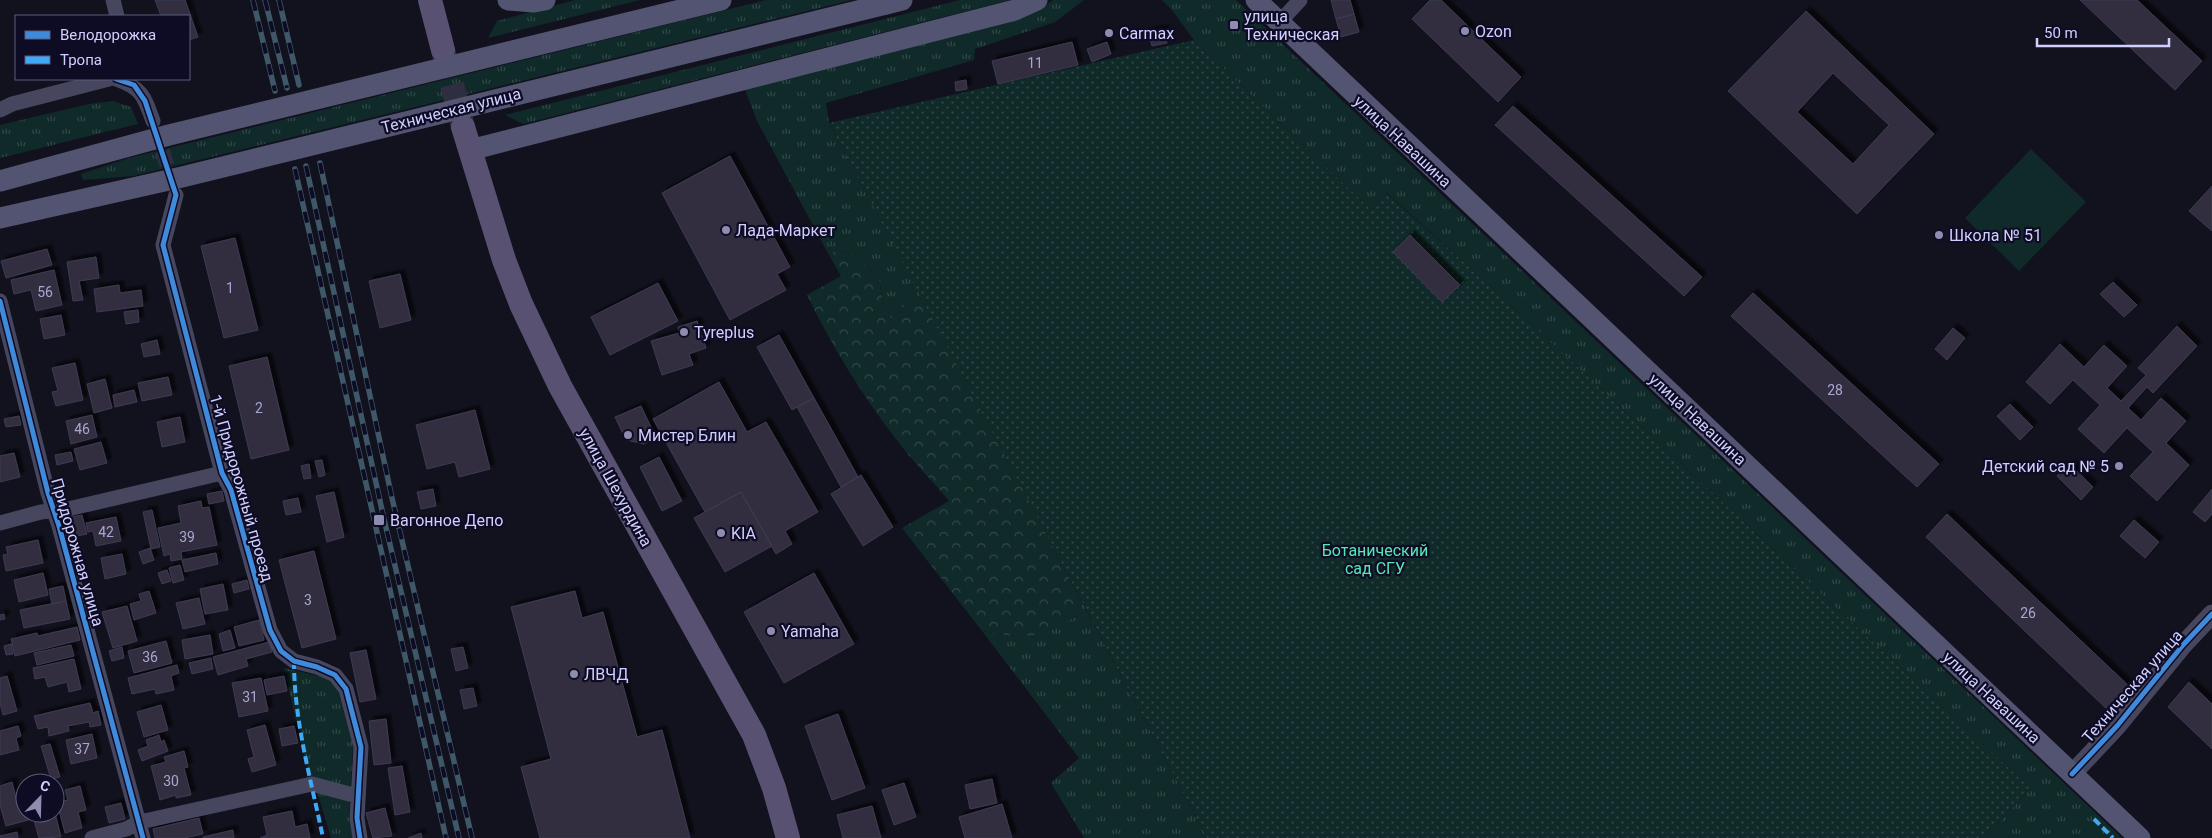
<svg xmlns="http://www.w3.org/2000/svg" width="2212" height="838" font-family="Roboto,sans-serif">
<defs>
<pattern id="grass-tufts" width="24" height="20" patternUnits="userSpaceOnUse" patternTransform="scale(1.25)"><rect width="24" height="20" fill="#0f2a28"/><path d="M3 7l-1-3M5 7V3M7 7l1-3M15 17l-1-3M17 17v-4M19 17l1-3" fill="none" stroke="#314848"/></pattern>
<pattern id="forest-crowns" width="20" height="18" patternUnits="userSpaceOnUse" patternTransform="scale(1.25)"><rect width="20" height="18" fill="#0f2a28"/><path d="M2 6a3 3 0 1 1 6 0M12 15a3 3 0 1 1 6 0" fill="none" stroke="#314848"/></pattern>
<pattern id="park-dots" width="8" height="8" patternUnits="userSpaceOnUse" patternTransform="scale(1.25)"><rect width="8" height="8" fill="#0f2a28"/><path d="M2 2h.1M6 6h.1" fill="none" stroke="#314848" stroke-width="1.8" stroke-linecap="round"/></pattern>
<filter id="shadow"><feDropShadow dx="4.5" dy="-4.5" stdDeviation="1" flood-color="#0009"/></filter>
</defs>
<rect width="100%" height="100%" fill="#12121e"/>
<path fill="url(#grass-tufts)" d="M575,0H640L488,38L497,21Z
M766,0H852L133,176L83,180L81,174L129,158Z
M960,0H1010L523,124L505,115Z
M1053,0H1084L1055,22L975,49L974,60L826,103L829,123L921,295L907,304L891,319L883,302L879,279L854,255L836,250L829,255L757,121L744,87L1023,18L1044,7Z
M1162,0H1236L2122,838H1986L2030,788L1486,282L1386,192L1371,210L1194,40L1172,10Z
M113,101L131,107L138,124L0,158V125L89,104Z
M1082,602L1207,838H1084L1051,783L1079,758L982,631L1017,637L1076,617Z
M284,668L327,678L341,691L353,743L349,817L353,838H331L317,791L309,777Z"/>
<path fill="url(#forest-crowns)" d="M836,250L854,255L879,279L883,302L891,319L907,304L921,295L1082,602L1076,617L1045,634L1017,637L982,631L902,528L949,501C932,480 912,461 896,439C861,394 832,346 807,295L841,276L829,255Z"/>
<path fill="url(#park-dots)" d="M1194,40L1371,210L1385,192L1486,282L2030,788L1986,838H1207L829,123Z"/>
<path fill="#0f2a28" d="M2031,149L2086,202L2019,271L1965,218Z"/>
<path fill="#302f41" stroke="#3d3b53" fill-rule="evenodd" filter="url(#shadow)" d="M155,0H185L198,37L189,40V16H161Z
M1331,0H1350L1354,14L1336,19Z
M1430,0H1441L1521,77L1498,102L1412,19Z
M2080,0H2137L2202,61L2175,90Z
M1806,11L1934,134L1857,214L1728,91ZM1833,73L1889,125L1853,164L1797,112Z
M1354,14L1359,32L1341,37L1336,19Z
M1164,29L1167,43L1152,46L1148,32Z
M1072,42L1078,65L998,84L992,61Z
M1107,42L1111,54L1092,62L1087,49Z
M966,80L967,89L956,91L955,82Z
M1513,106L1702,277L1684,296L1495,125Z
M730,156L790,267L777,274L786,290L730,320L662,193Z
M2212,186V231L2189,211Z
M1410,235L1460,285L1442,302L1393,252Z
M235,238L258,330L224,338L201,246Z
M47,249L52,265L6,278L1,261Z
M96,257L99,278L79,281L83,300L73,301L67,262Z
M54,270L62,305L36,311L31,290L14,294L11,280Z
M400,274L411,320L380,328L369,281Z
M2113,282L2137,305L2124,317L2100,294Z
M658,283L678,321L610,355L591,317Z
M119,285L120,293L141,290L143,306L97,312L94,289Z
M1753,293L1939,464L1917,487L1731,316Z
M138,310L139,322L126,324L124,312Z
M61,315L65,335L44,339L40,319Z
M697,321L706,348L689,354L693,365L662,375L651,341L679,333L678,327Z
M2177,326L2197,346L2153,393L2147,387L2128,408L2141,420L2161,398L2186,421L2166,443L2189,465L2157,501L2130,476L2153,452L2127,428L2104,453L2078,429L2100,405L2073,380L2050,404L2026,382L2060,344L2084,367L2104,345L2127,366L2107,388L2121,401L2146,375L2138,368Z
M1953,328L1965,338L1947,360L1935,349Z
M779,335L814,398L792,410L757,347Z
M157,340L160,354L144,357L141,344Z
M267,357L289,450L251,459L229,366Z
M75,363L83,400L56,406L52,392L58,391L52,368Z
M168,377L172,395L142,401L138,383Z
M105,379L112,408L94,413L87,384Z
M719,382L747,432L766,422L818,512L785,531L792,544L776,554L741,492L705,512L653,419Z
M134,390L137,402L115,407L113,395Z
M814,398L858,477L841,487L797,407Z
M2010,404L2033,427L2020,440L1997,416Z
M641,406L656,438L644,444L626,440L615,417Z
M475,410L490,469L459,477L455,462L427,469L416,425Z
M92,415L97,437L71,444L66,421Z
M19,416L21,425L6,427L4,419Z
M180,417L185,442L162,447L157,422Z
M101,442L107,463L80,470L74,449Z
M71,452L73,461L57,465L55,455Z
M14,453L20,477L0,482V456Z
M659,457L682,501L662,511L640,467Z
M322,460L325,475L319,477L315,461Z
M309,464L311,478L304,479L301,466Z
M2070,464L2093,487L2081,500L2057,476Z
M861,475L893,527L863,546L831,494Z
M433,489L436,506L421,509L417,492Z
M2212,489V514L2205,522L2193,512Z
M222,491L224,501L209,504L207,494Z
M334,492L344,537L327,542L316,496Z
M741,492L772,546L725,572L694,518Z
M298,498L301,512L286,515L283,501Z
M201,501L202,508L209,507L217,545L181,552L182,559L171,561L170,554L164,556L158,528L181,523L178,506Z
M152,510L160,547L151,549L143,512Z
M1947,514L2131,688L2109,711L1926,537Z
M82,515L87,534L77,536L72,517Z
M116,517L121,541L96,546L93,531L88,532L86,523Z
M2134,520L2159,542L2145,558L2120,536Z
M38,540L43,563L6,571L3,555L8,554L6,547Z
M150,548L154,560L143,564L139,552Z
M314,551L336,639L302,648L279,560Z
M216,553L218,564L185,572L182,560Z
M122,554L126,574L105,579L101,558Z
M180,565L184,580L173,583L169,568Z
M167,570L171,581L162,584L158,573Z
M43,573L48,595L19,602L14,580Z
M814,573L854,644L784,683L744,612Z
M247,580L249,589L234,593L232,584Z
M223,584L228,610L205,614L200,589Z
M63,586L66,601L52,604L49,589Z
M149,591L156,613L134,620L130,604L141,601L139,594Z
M575,591L582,618L603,612L637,737L662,730L690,838H540L521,767L551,759L511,607Z
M199,598L205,624L183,629L176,603Z
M66,601L70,619L24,628L20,610Z
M127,606L137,641L113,648L102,612Z
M4,614L5,619L0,620V615Z
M259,620L264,640L239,646L234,627Z
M77,627L80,640L15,656L11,639L37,633L38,636Z
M230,630L235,648L223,651L219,634Z
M210,635L213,654L185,659L182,640Z
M166,641L172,663L134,673L128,651Z
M269,642L272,652L246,659L248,666L218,675L213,657Z
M11,644L13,654L6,655L4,646Z
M71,645L74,656L37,665L34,653Z
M122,647L124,658L112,661L109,651Z
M463,647L468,668L456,671L451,649Z
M366,650L376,699L360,702L350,653Z
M211,658L213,669L192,674L189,663Z
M74,659L81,689L69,692L67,682L48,687L45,677L35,679L33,668Z
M177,665L179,673L171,676L174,690L156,694L155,689L132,694L128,678Z
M7,676L17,711L3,715L0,703V678Z
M284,676L287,691L267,695L264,680Z
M261,678L268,711L239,717L232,683Z
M2189,682L2212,704V749L2168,707Z
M473,688L477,706L464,709L460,690Z
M90,703L93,713L98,711L101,725L90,727L89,722L68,726L69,731L49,736L48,727L38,729L34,716Z
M161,705L168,730L144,737L137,712Z
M838,714L865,788L832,800L805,726Z
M386,719L391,763L374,765L369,721Z
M265,725L276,765L252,772L248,759L254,757L247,730Z
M18,726L21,736L16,738L19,750L0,755V731Z
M294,726L298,743L282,746L279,729Z
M92,734L97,758L71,764L66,740Z
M159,735L161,742L164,740L168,751L142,761L138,750L148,746L146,740Z
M50,744L60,777L51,779L41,746Z
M184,751L188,767L184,768L191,795L176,798V795L160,800L151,766L166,762L164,757Z
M402,766L410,812L395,815L388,768Z
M992,779L997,803L970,809L965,785Z
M12,782L18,806L25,804V813H30L32,819L6,826L0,805V786Z
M904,783L916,817L894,825L882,790Z
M80,786L86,810L78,812L82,828L65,833L57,802L68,800L65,790Z
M121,803L125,819L109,823L105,807Z
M1002,804L1012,838H965L959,817Z
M872,806L881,838H843L837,815Z
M385,808L392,836L373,838L366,813Z
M292,811L295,827L307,824L310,838H260L267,835L263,817Z
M32,813H55L61,837L39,838Z
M199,818L203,834L184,838H155L153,829Z
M233,830L234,838H203V837Z
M17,832L18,838H0V836Z
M421,833L422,838H408Z"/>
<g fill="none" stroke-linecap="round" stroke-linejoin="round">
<path stroke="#2e2e40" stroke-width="15" stroke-dasharray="15 8" stroke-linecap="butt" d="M156,129L174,189"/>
<path stroke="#2e2e40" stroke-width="24" stroke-dasharray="24 12" stroke-linecap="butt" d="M443,50L463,127"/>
<path stroke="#46475f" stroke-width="15" d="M113,0L117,16
M1279,23L1300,0
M116,79C142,88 144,96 153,121
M0,110L12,104L109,79
M176,195L163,245L222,473L231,490L270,630L281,651L294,661L317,667L335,675L346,689L361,747L357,818L360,838
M0,301L48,493L59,526L143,838
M0,523L41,512L68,509L222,473
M92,838L126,829L140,822L312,784L357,796"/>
<path stroke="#46475f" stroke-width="19" d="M2072,774L2117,726L2183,645L2212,614"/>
<path stroke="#535472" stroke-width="21" d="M508,0L534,2L545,0
M1256,0L2140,838
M886,4L902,0
M470,150L1015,10L1037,0"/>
<path stroke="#595171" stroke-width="24" d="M430,0L443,50
M463,127L504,260L521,304L560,386L754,735L774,788L788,838"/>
<g stroke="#3e5868" stroke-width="5.5">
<path id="rail" d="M253,0L275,91
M265,0L287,88
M279,0L299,85
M320,163L392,498L472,838
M306,166L384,519L459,838
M295,169L446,838"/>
</g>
<use href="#rail" stroke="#0e0c24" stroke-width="4" stroke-dasharray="11" stroke-linecap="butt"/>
<path stroke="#535472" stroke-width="21" d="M0,181L169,135L721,0
M0,218L182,177L886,4"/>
<path stroke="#3fa9f5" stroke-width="4" stroke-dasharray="8 4" stroke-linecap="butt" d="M294,661C294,722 311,779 323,838
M2094,819L2113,838"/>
<g stroke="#0e0c24" stroke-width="8">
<path id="cycleway" d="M116,79L134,85L145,101L176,195L163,245L222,473L231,490L270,630L281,651L294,661L317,667L335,675L346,689L361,747L357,818L360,838
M0,301L48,493L59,526L143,838
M2072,774L2117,726L2183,645L2212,614"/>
</g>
<use href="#cycleway" stroke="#408adc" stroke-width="5"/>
</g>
<g fill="#8e8db0" stroke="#0e0c24" stroke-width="2">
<rect x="1229" y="20" width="10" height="10" rx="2.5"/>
<circle cx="1465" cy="31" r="5"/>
<circle cx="1109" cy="33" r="5"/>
<circle cx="726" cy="230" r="5"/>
<circle cx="1939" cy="235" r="5"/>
<circle cx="684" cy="332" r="5"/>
<circle cx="628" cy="435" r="5"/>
<circle cx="2119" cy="466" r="5"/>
<rect x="373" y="514" width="12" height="12" rx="2.5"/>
<circle cx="721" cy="533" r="5"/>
<circle cx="771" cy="631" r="5"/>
<circle cx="574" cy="674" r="5"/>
</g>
<g text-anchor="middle" stroke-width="4.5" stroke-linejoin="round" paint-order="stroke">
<g font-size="14" fill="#a8a7d0">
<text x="1035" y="68">11</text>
<text x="230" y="293">1</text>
<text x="45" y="297">56</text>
<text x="1835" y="395">28</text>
<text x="259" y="413">2</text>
<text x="82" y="434">46</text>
<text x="106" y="537">42</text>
<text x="187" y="542">39</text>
<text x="308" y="605">3</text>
<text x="2028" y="618">26</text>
<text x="150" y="662">36</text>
<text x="250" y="702">31</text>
<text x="82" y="754">37</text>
<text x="171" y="786">30</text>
</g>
<g font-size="16" fill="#d0cfff" stroke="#0e0c24" text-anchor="start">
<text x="1244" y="22">улица<tspan x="1244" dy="18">Техническая</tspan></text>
<text x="1475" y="37">Ozon</text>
<text x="1119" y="39">Carmax</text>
<text x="736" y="236">Лада-Маркет</text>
<text x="1949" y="241">Школа № 51</text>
<text x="694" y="338">Tyreplus</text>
<text x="638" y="441">Мистер Блин</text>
<text x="2109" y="472" text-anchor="end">Детский сад № 5</text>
<text x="390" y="526">Вагонное Депо</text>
<text x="731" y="539">KIA</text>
<text x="781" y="637">Yamaha</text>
<text x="584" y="680">ЛВЧД</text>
</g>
<g font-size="16" fill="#d0cfff" stroke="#0e0c24">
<text transform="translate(451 110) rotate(-14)" y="6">Техническая улица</text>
<text transform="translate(1403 141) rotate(43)" y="6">улица Навашина</text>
<text transform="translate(1698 419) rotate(43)" y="6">улица Навашина</text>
<text transform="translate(616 487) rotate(61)" y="6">улица Шехурдина</text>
<text transform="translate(242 488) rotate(74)" y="6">1-й Придорожный проезд</text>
<text transform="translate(78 552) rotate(74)" y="6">Придорожная улица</text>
<text transform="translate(2132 686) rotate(-49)" y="6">Техническая улица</text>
<text transform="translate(1992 697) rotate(43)" y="6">улица Навашина</text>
</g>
<g font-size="16" fill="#53e8b4" stroke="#0e0c24">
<text x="1375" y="556">Ботанический<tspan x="1375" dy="18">сад СГУ</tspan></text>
</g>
</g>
<rect x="15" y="15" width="175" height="65" fill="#0e0c24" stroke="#5c5a7c"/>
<rect x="25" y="31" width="25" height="8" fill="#408adc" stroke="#5c5a7c"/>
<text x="60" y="40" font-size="15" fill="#d0cfff">Велодорожка</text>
<rect x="25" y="56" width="25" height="8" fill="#3fa9f5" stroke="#5c5a7c"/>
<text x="60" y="65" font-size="15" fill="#d0cfff">Тропа</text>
<g transform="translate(40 798) rotate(23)"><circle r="24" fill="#0e0c24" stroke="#5c5a7c"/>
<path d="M0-4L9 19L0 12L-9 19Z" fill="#8e8db0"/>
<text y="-8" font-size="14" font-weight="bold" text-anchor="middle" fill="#d0cfff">С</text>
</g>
<path d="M2037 38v8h132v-8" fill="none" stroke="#d0cfff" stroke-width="2.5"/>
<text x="2044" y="38" font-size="15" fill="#d0cfff" stroke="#0e0c24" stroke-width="4" paint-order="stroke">50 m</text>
</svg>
